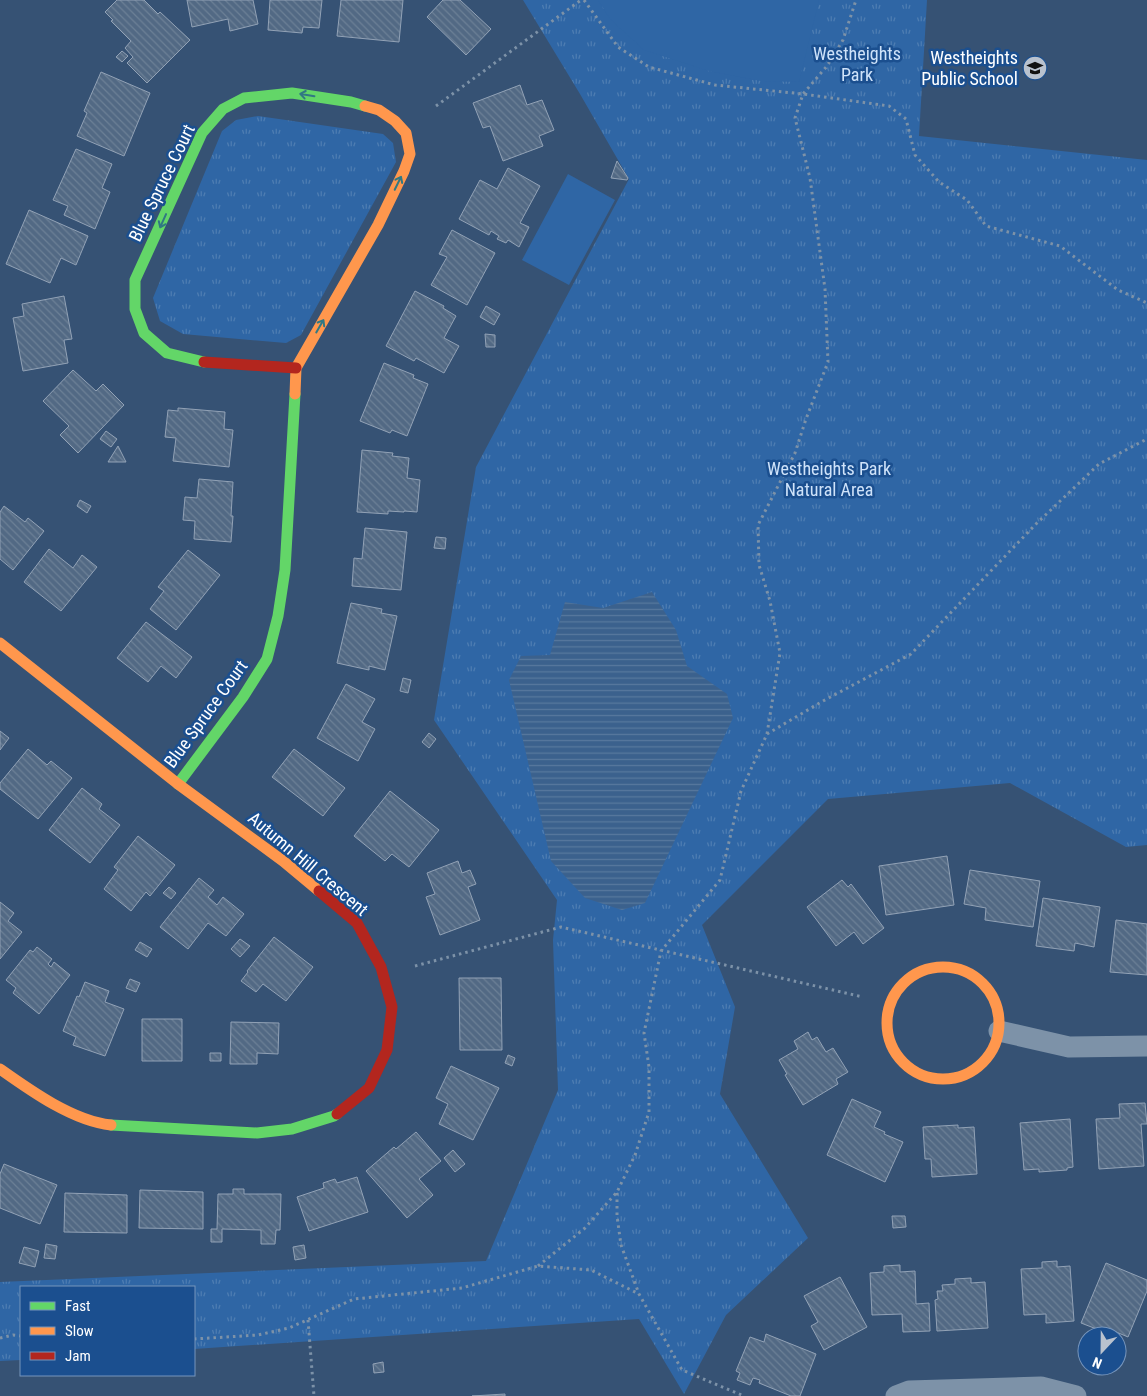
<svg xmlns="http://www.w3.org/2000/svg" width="1147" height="1396" font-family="'Roboto Condensed',sans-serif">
<defs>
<pattern id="park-tufts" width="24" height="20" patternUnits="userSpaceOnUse" patternTransform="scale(1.25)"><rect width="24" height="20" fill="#2f66a5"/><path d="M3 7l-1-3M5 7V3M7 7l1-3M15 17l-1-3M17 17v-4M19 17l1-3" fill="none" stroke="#4e7db2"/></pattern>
<pattern id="water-rules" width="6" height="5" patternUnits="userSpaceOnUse" patternTransform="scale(1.25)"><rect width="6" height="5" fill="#3b618d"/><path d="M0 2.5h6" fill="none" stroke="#58799e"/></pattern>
<pattern id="building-back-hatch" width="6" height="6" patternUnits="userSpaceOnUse" patternTransform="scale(1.25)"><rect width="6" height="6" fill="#526984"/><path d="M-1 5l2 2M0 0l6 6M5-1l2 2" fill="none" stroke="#6c8096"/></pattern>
</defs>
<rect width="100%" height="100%" fill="#365274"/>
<path fill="url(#park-tufts)" d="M523,0H927L919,136L1147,160V845L1126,847L1010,783L828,799L702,925L735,1007L720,1094L808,1238L726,1315L684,1394L639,1319L194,1349V1287H21V1360L0,1361V1282L486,1261L558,1090L553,940L557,900L434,720L476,467L629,179L580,94Z
M258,116L383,134L393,143L396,162L301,335L286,343L183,334L160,321L153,298L222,131L236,120Z"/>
<path fill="#2f66a5" d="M598,0H819L799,82L761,81L709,71L644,50L610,19Z
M568,174L615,200L569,285L522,260Z"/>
<path fill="url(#water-rules)" d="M652,592L676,630L687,666L727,694L733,718L645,903L622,910L585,898L551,861L509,680L521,656L550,655L565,602L603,608Z"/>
<path fill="url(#building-back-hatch)" stroke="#92a2b6" d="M117,0H144L158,14L160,12L190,40L147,83L127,63L133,57L125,48L131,41L111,21L113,20L105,12Z
M187,0H253L258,24L230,31L228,19L192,27Z
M270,0H322L319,28L303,27L302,33L268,30Z
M341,0H403L399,42L337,36Z
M443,0H460L491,29L466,55L427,17Z
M122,51L128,56L122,62L116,57Z
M101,72L150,93L124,156L77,136L87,113L84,111Z
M520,85L527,105L542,100L554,130L539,136L543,146L503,161L490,126L483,128L473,103Z
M76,149L112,164L102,188L110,192L95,229L64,215L68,206L53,200Z
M617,161L628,178L627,180L611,178Z
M508,168L540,186L520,223L529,227L519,247L508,240L506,243L497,239L499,236L491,231L489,235L459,219L480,180L497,189Z
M29,210L88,236L76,265L61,258L50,283L6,264Z
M452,230L495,253L467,305L431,285L447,257L439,254Z
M415,291L444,306L443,308L456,316L444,338L459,346L444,373L416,358L414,361L386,346Z
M64,296L72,339L64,340L68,363L23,371L13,318L24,316L22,304Z
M486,306L500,314L494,325L480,317Z
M485,334L495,335V347H486Z
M384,363L414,375L413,378L428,384L407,436L392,430L390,433L360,421Z
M73,370L96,391L103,384L124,405L78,453L60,435L69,426L43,401Z
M178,408L225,412L224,429L233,430L229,467L173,461L176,438L165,437L168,410L178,411Z
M106,431L117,439L111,447L100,439Z
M118,446L126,462H108Z
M362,450L393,453L392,456L409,458L407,478L420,480L417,512L404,511V512L388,511V514L357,512Z
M199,479L233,482L231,516H233L231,542L194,539L195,521L183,520L185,497L197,498Z
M80,500L91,506L87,513L77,506Z
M4,506L25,522L28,518L44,531L13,570L0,559V512Z
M365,528L407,532L401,590L352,586L354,558L362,559Z
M436,537L446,538L445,549L434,548Z
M49,549L73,568L82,555L97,567L61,611L24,582Z
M188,550L220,575L176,630L150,609L164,591L158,587Z
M351,603L382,609L381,613L397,616L385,670L369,666V670L337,663Z
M146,622L192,657L176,678L161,666L148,682L117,658Z
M403,678L411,680L408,693L400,691Z
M346,684L375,699L362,722L375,729L358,761L317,738Z
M0,731L9,738L0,750Z
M429,733L436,739L429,748L422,742Z
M28,749L47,765L51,761L72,778L38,819L0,789V783Z
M294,749L345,788L323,816L272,777Z
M82,788L102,804L99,809L120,825L90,863L49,830Z
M390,791L439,830L409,867L392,854L385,861L354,836Z
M138,836L175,865L150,896L146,892L131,911L104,889L118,870L114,867Z
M947,856L954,905L886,915L879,866Z
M458,861L462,873L470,870L476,884L468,887L480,920L440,935L426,897L435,894L427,873Z
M970,870L1040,881L1033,927L985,920L986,908L964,904Z
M199,878L214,890L208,897L217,905L223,897L244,914L226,936L208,923L188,949L160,927Z
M842,880L848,887L851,884L884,928L863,944L854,932L836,946L807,907Z
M169,887L176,893L171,899L163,893Z
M1043,898L1100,907L1094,947L1075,943L1074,951L1036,946Z
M0,902L14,913L8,921L22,932L0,959Z
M1116,920L1147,924V975L1110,972Z
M274,937L313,967L286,1001L263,984L256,992L241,981L248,972L247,971Z
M240,939L250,946L240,957L231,949Z
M140,942L152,949L147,957L135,950Z
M37,947L52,959L48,964L51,967L54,962L70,975L39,1014L13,993L16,988L6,980L30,950L33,952Z
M459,978H501L502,1050H460Z
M130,979L140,983L136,992L126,988Z
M85,982L109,991L105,1002L124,1009L105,1056L73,1045L76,1037L63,1031L77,996L79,997Z
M142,1019H182V1061H142Z
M231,1022L279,1023L278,1054L257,1053V1064H230Z
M808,1032L812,1040L817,1037L826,1052L833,1048L848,1072L836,1079L838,1084L803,1105L785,1075L787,1074L779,1060L798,1049L794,1041Z
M210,1053H221V1061H210Z
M508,1055L515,1058L512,1066L505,1063Z
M451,1066L499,1088L473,1140L439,1124L448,1104L436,1098Z
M852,1099L881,1112L874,1127L885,1132L884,1134L903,1142L885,1182L827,1155Z
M1145,1103L1147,1124H1141L1144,1166L1099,1169L1096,1119L1120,1118L1119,1104Z
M1070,1119L1073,1167L1067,1168V1170L1039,1172V1169L1024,1170L1020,1123Z
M958,1125V1128L974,1127L977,1174L932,1177L931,1159H925L923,1127Z
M416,1132L441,1161L419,1179L433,1195L407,1218L366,1171L394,1147L396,1149Z
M453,1150L465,1164L455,1172L444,1158Z
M4,1164L57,1185L40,1224L0,1208V1174Z
M357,1177L368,1212L309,1231L297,1197L324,1188L323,1183L335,1179L337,1183Z
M233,1189H244V1194H281L280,1230H276L275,1244H261V1230L222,1229V1242H211V1229H217L218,1194H233Z
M140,1190L203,1192V1229L139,1228Z
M65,1193L127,1195V1233L64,1232Z
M892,1216H905L906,1227L893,1228Z
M46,1244L57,1246L55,1259L44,1258Z
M304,1245L306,1258L295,1260L293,1247Z
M24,1247L39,1251L35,1267L19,1263Z
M1057,1261V1267L1070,1266L1074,1321L1046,1323V1314L1024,1315L1021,1269L1042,1268V1262Z
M1106,1263L1147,1280V1291L1128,1337L1109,1329L1107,1333L1081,1323Z
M900,1265V1272L915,1271L916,1304L929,1303L930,1331L903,1332L902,1314L872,1315L870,1273L884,1272V1266Z
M840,1277L867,1327L824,1350L811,1326L818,1322L804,1296Z
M971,1278V1283L985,1282L988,1328L937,1331L935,1300L938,1299L937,1291H943L942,1285L955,1284V1279Z
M766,1334L816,1354L800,1396H791L759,1383L760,1380L753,1378L750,1385L737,1380L740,1373L736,1371L750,1337L764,1342Z
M383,1362L384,1372L374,1373L373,1364Z
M505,1394V1396H472Z"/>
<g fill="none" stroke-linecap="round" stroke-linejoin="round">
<path stroke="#7d92a8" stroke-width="3" stroke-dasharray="2.5 4" stroke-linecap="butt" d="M584,0L618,47L649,67L715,85L803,94L889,106L906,119L915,155L939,182L967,200L986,226L1060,246L1118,290L1147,303
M436,106L581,0
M767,734L823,701L911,654L1036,524L1099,464L1147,439
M415,966L561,927L863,997
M617,1193V1216L621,1245L639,1294L682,1370L744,1396
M538,1266L585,1228L617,1192L635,1155L649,1112V1067L644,1033L661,951L720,880L741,791L767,734L780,653L770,601L759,565L758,525L795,453L806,419L828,362L825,289L810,178L795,118L803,94L827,66L843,40L856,0
M308,1320L314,1396
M0,1338L13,1335L21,1336
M194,1339L258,1335L289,1328L354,1299L462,1288L538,1266L591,1270L639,1294"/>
<path stroke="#7d92a8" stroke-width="21" d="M999,1031L1069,1047L1147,1046
M896,1396L909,1391L1041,1387L1076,1396"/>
<path stroke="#63d668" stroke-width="11" d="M204,362L167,353L144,333L135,309V280L202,133L223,109L244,98L292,93L351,102L365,106
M178,784L243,697L267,659L278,616L285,570L295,394
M111,1125L257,1133L292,1129L334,1116L337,1114"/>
<path stroke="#ff974d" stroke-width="11" d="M295,394L296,368L378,225L404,171L410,154L406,133L395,121L379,110L365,106
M0,643L178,784L283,861L319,891
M887 1023a56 56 0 1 1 112 0a56 56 0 1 1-112 0Z
M0,1069C31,1091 73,1121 111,1125"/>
<path stroke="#b3261e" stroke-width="11" d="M204,362L296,368
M319,891L357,923L381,967L392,1007L387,1050L369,1088L337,1114"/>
</g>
<defs><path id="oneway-shaft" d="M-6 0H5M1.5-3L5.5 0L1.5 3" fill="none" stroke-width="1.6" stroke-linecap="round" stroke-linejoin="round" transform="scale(1.25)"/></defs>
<g stroke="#317883">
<use href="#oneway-shaft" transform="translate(307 95) rotate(-171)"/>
<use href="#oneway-shaft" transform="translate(398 183) rotate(-64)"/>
<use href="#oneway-shaft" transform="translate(163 221) rotate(114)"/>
<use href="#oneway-shaft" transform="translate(320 326) rotate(-60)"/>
</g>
<defs>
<g id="school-disc" transform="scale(1.25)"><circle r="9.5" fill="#b9c2ce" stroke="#1b4f8f"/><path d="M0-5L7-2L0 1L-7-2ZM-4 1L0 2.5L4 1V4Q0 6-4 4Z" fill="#111"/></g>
</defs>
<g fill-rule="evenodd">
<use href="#school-disc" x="1035" y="68"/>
</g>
<g text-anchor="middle" stroke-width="5" stroke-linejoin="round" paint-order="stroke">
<g font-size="18" fill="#cfe3fa" stroke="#1b4f8f">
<text x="857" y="60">Westheights<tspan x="857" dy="21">Park</tspan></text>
<text x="829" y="475">Westheights Park<tspan x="829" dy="21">Natural Area</tspan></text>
</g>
<g font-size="18" fill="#fff" stroke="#1b4f8f" text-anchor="end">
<text x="1018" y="64">Westheights<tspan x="1018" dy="21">Public School</tspan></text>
</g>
<g font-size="18" fill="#fff" stroke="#1b4f8f">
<text transform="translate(162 183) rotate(-64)" y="6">Blue Spruce Court</text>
<text transform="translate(206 714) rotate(-54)" y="6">Blue Spruce Court</text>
<text transform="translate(308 864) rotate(40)" y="6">Autumn Hill Crescent</text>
</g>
</g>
<rect x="20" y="1286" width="175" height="90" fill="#1b4f8f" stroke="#7695bc"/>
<rect x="30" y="1302" width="25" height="8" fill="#63d668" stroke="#7695bc"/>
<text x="65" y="1311" font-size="15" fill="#ffffff">Fast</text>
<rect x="30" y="1327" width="25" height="8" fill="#ff974d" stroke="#7695bc"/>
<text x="65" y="1336" font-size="15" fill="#ffffff">Slow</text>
<rect x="30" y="1352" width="25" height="8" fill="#b3261e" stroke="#7695bc"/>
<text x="65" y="1361" font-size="15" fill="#ffffff">Jam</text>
<g transform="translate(1102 1351) rotate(202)"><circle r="24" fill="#1b4f8f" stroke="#7695bc"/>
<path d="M0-4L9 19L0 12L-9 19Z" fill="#b9c2ce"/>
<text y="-8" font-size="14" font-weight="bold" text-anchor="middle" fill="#ffffff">N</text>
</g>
</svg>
